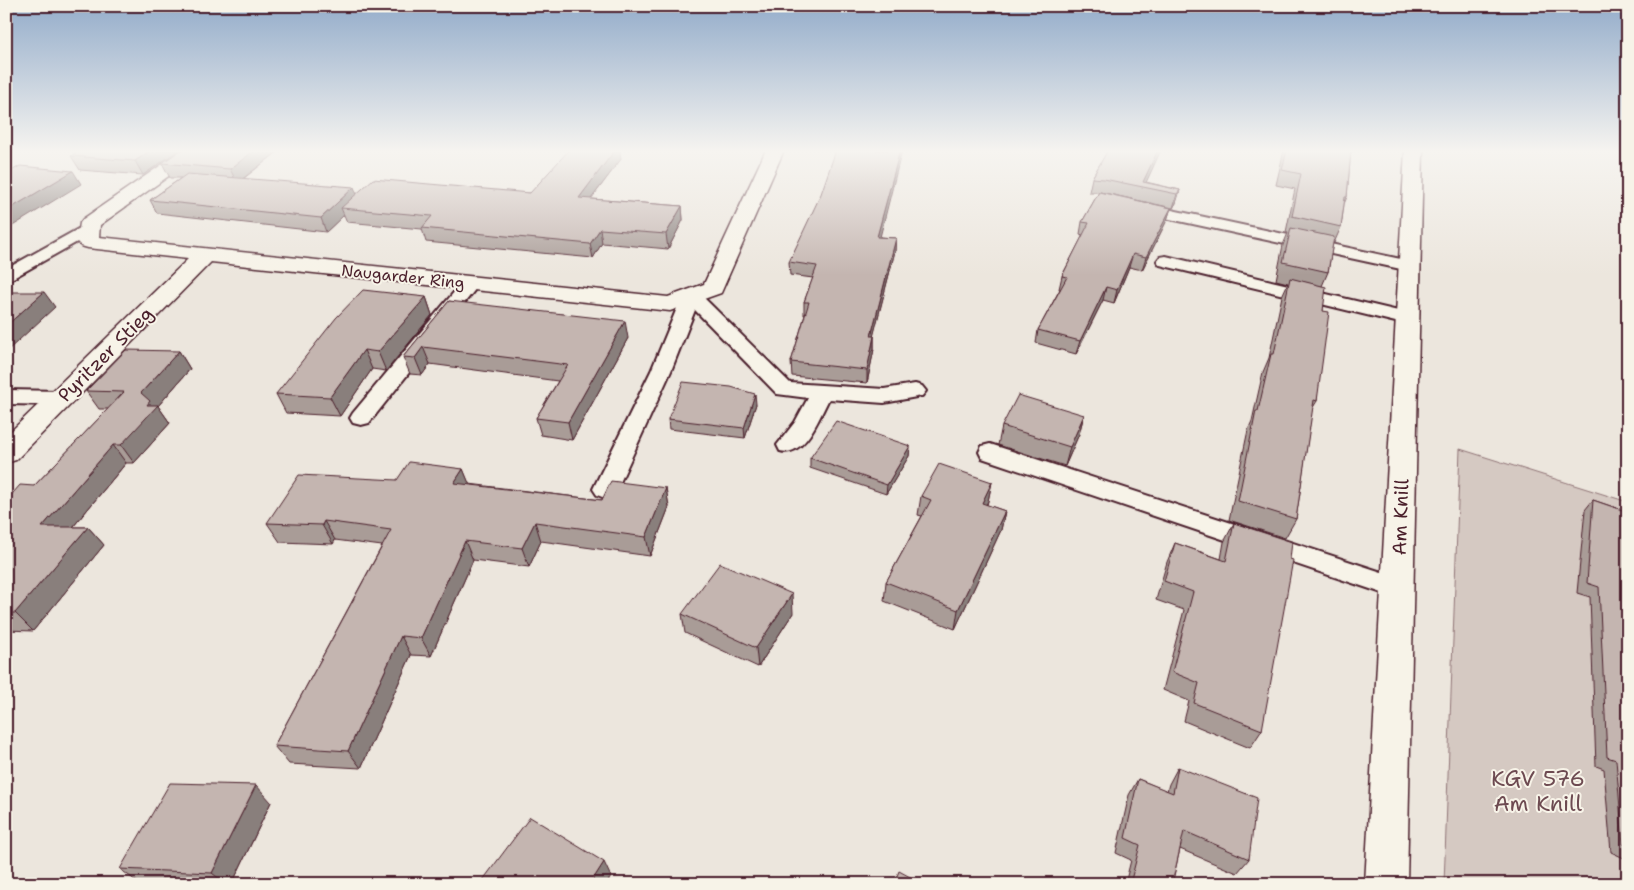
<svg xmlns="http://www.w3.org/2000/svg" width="1634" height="890" font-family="'Shantell Sans',sans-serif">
<rect width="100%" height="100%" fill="#ece6dd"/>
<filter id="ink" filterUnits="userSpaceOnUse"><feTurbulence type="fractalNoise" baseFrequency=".02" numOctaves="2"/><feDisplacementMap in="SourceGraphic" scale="10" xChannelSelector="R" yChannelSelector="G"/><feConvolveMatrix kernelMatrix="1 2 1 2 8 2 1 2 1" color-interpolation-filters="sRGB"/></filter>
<g filter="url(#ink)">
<path fill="#d5c9c2" stroke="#907476" d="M1460,449L1628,502V884H1444Z"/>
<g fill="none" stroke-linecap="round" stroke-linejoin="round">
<g stroke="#4a1f2b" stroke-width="4">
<path id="service" d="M1139,203L1410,261L1416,262L1419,266L1416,270L1410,271L1133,211L1131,208Z
M89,223L95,224L97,228L95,232L6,282V269Z
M1166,256L1415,315L1418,319L1415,323L1408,325L1160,265L1157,261L1160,257Z
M471,278L477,279L480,283L477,287L369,423L361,425L353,423L350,418L353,413L465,279Z
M691,290L698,292L790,383L884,389L915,384L922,386L926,391L922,396L884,403L829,399C819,417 805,458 780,451L777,445L795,422L808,398L777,394L695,310L671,371L617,489L613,495L605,498L597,495L593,489L651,371L682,296L684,292Z
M6,390L61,391L69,393L72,398L69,403L61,405L6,404Z
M990,444L1406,580L1410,587L1406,594L1397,598L982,458L979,452L982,446Z"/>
</g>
<g stroke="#4a1f2b" stroke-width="3">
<path id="minor" d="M183,150H205L100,225L99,237L668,297L704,284L766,150H784L721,293L670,311L211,262L16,460L6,463V436L188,259L88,248L81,246L77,242L80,223L83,219Z
M1405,150H1423L1407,884H1365Z"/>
</g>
<use href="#service" fill="#f7f3e8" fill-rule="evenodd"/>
<use href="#minor" fill="#f7f3e8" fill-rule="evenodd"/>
</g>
<path fill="#a99c97" stroke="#4a1f2b" d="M80,150H179L143,175L80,170L71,156Z
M181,150H280L243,179L357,194L530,193L621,159L591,199L682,206L683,220L668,249L602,243L593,258L426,242L422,229L347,222L344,215L326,232L157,213L150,200L181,178H170L162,163Z
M1108,150L1146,182L1180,190L1176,203L1173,208L1100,192L1171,208L1167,220L1142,270L1129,267L1114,303L1103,300L1076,354L1036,343L1038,330L1060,289H1059L1062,276L1083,235L1080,234L1082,222L1099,192H1089L1092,178Z
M1284,150H1351L1347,197L1344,204L1341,227L1334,243L1333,242L1328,272L1322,286L1323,311L1317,401L1312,409L1296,519L1285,538L1229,520L1248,430L1252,421L1263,372L1269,358L1282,296L1288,283L1276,280L1283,245L1288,233L1286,232L1295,189L1276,185Z
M880,237L896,238L895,251L873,336H874V349L867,383L792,376L791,362L805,315H804V302L813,278L790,275L789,262Z
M426,297L432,315L386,371L372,369L340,416L286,413L276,394Z
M449,301L628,338L572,440L541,435L536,418L558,381L430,364L422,375L410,374L403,357Z
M179,351L190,369L158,406L170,423L134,463H126L73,527H88L104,545L33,631L6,630V501L34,486L108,409H99L86,391Z
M756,404L745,438L669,429L668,419Z
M1084,415L1079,434L1065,466L998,445L1002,426Z
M910,446L909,456L886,494L810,468V458Z
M463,469L469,484L602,500L666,488L669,507L650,556L541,541L529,567L473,560L431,656L411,655L361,768L289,764L274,746L382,546L335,540L333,544L280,542L267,523L397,480Z
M992,482L988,501L987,505L1005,511L1001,530L955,629L884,601L886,582L922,516L918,515L921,496Z
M1593,500L1628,512V860L1611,852L1604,769L1596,766L1590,597L1577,593L1585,510Z
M1234,523L1262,730L1250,748L1184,721L1189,701L1163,690L1184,610L1156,600L1167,562L1175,543L1221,559L1224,542Z
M793,613L758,667L685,633L682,614Z
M1178,767L1249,859L1237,873L1180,849L1172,884H1125L1131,860L1116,853L1129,795L1138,779L1167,791L1169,784Z
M271,802L232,884H140L120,869Z"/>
<path fill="#897f7b" stroke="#4a1f2b" d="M151,150H179L143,175L135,161Z
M255,150H280L237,183L230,169Z
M615,150H620L621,159L582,211L579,198Z
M900,150H902L877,249V237Z
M1158,150H1161L1144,187L1143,182Z
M73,171L81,184L6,230V211Z
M354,187L359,200L341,208L344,215L326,232L321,218Z
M1180,190L1176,203L1173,208L1177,194Z
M682,206L683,220L668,249L666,234Z
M1171,208L1167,220L1142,270L1146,257Z
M600,229L602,243L593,258L590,244Z
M896,238L895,251L870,349L871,336Z
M1133,254L1129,267L1114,303L1117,290Z
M1106,287L1103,300L1076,354L1080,341Z
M44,292L55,307L6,352V326Z
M426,297L432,315L386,371L378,352Z
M625,321L628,338L572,440L568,422Z
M874,336V349L867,383V370Z
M423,347L430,364L422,375L415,358Z
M364,350L372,369L340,416L330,397Z
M179,351L190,369L158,406L170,423L134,463L121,445L141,393Z
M6,352L10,357L6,360Z
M755,394L756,404L745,438L744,428Z
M1084,415L1079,434L1065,466L1070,447Z
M113,445L126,463L58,545L42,527Z
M910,446L909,456L886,494L887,485Z
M463,469L471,488L454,483Z
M992,482L988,501L978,522L982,503Z
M666,488L669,507L650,556L646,537Z
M1005,511L1001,530L955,629L958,610Z
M324,521L335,540L333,544L322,525Z
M535,522L541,541L529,567L522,548Z
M88,527L104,545L33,631L15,613Z
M465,541L473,560L431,656L421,638Z
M792,594L793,613L758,667L756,648Z
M401,636L411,655L361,768L348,751Z
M256,785L271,802L232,884H226L212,873Z
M604,862L611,877L606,884H590Z"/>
<path fill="#c4b5b0" stroke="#4a1f2b" d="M80,150H151L135,161L71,156Z
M181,150H255L230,169L162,163Z
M569,150H615L579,198L682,206L666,234L600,229L590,244L422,228L432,216L341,208L373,179L530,193Z
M836,150H900L877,237L896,238L871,336H874L867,370L791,362L809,302H804L817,266L789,262L821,194Z
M1108,150H1158L1143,182L1180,190L1177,194L1104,179L1092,178Z
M1287,150H1351L1347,197H1345L1341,227L1292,216L1301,174L1282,170Z
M20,166L73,171L6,211V174Z
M187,174L354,187L321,218L150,200Z
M1099,192L1171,208L1146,257L1133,254L1117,290L1106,287L1080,341L1038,330L1067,277L1062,276L1089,223L1082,222Z
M1291,228L1334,237L1328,272L1283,262Z
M1290,278L1326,287L1323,311L1329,312L1317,401L1314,400L1296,519L1238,501L1256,411H1258L1271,354H1274Z
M363,290L426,297L378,352L364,350L330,397L276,394L336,318Z
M6,292H44L6,326Z
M449,301L625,321L568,422L536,418L568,365L423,347L415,358L403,357Z
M126,350L179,351L141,393L150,401L147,405H158L121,445H113L42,527H88L15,613H6V501L20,485L34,486L124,392L86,391Z
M683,382L731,387L755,394L744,428L668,419Z
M1018,395L1084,415L1070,447L1002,426Z
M836,421L910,446L887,485L810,458Z
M409,462L463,469L454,483L602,500L611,481L666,488L646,537L535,522L522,548L465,541L421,638L401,636L348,751L274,746L391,530L324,521L322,525L267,523L299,475L397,480Z
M939,464L992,482L982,503L1005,511L958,610L886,582L931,500L921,496Z
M1593,500L1628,512V846L1623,844L1616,760L1607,757L1599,587L1587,583Z
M1234,523L1292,542L1290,559L1293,560L1262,730L1194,703L1199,683L1172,672L1193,592L1164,581L1175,543L1226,561Z
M720,563L792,594L756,648L682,614Z
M1178,767L1257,798L1249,859L1184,831L1172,884H1130L1140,845L1125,838L1138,779L1173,793Z
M170,783L256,785L212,873L120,869Z
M530,817L604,862L590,884H480Z
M899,871L923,884H894Z"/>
</g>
<linearGradient id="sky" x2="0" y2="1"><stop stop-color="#93acca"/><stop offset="0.55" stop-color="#f6f4f0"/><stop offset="1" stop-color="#f6f4f0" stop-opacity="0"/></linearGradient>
<rect width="1634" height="275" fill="url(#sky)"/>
<g text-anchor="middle" stroke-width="4" stroke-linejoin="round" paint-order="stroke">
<g font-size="16" fill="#4a1f2b" stroke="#f7f3e8">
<text transform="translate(403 276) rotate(6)" y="6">Naugarder Ring</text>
</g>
<g font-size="19" fill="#4a1f2b" stroke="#f7f3e8">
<text transform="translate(105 354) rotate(-45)" y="7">Pyritzer Stieg</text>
<text transform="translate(1400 517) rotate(-88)" y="7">Am Knill</text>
</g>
<g font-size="22" fill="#6d4a51" stroke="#f7f3e8">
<text x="1538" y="786">KGV 576<tspan x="1538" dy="25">Am Knill</tspan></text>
</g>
</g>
<rect width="1634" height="890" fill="none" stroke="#f7f3e8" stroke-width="25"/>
<rect x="12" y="12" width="1609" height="865" fill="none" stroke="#4a1f2b" stroke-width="2" filter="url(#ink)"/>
</svg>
